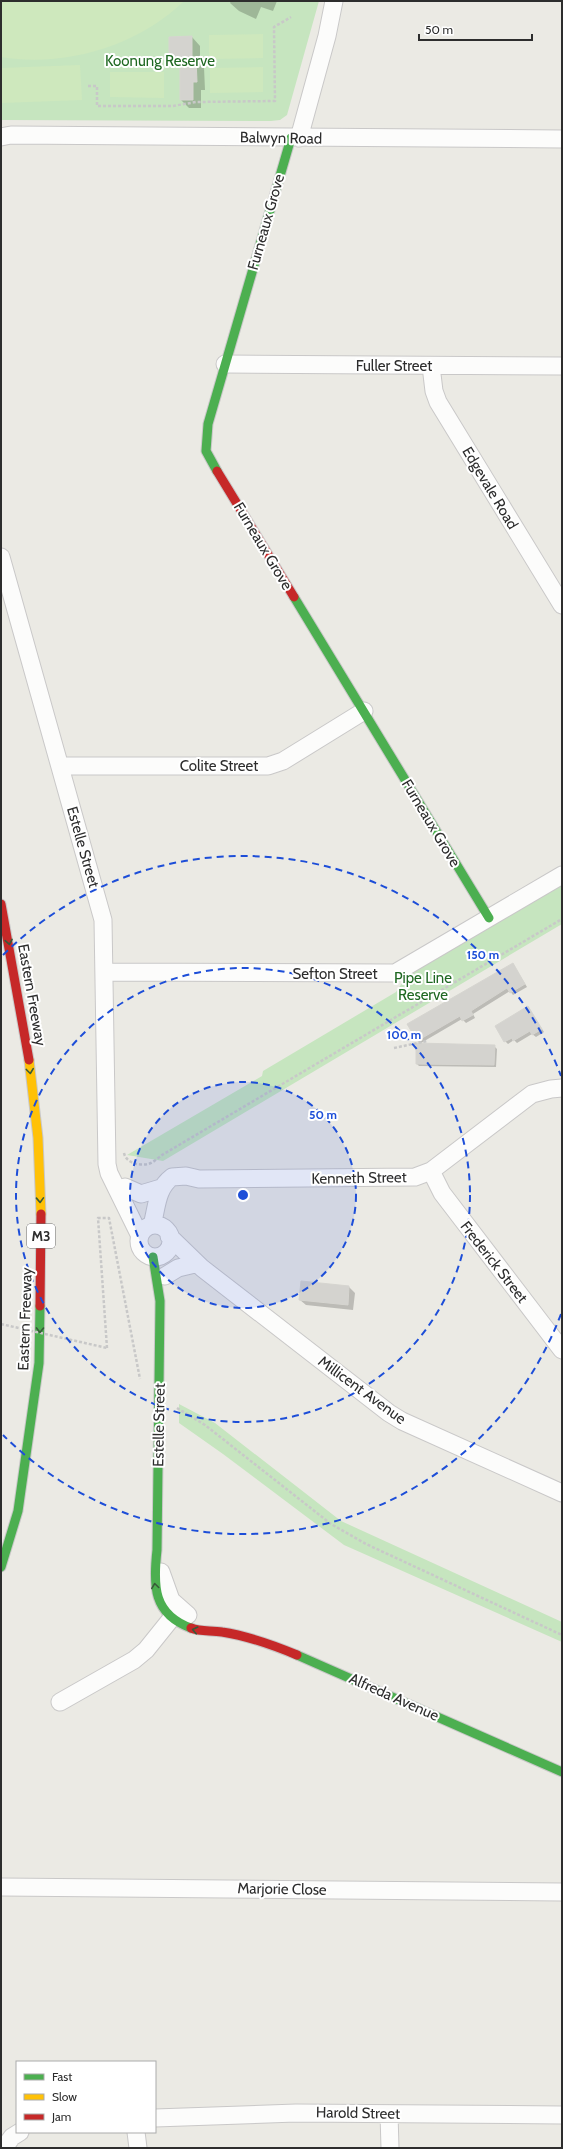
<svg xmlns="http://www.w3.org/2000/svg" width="563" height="2149" font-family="Cabin,sans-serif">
<rect width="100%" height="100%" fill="#ebeae4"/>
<path fill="#c6e5bf" d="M1,1H319L287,115L280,120L271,121L1,120Z
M562,884V924L163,1161L127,1155L262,1076L263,1071L396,992L406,977Z
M179,1404L215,1423L341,1521L562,1622V1642L344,1545L223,1454L179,1423Z"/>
<path fill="#cee8bd" d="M1,1H184C138,46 64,68 1,57Z
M263,34V58L209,59V35Z
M80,65L82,100L1,103V68Z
M263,67V92L210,93V68Z
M110,72H164V98L110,97Z"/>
<path fill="#0003" d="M231,1H277L273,11L261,7L256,19L239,11L230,3Z
M192,37L200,46V63L204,67L205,90H201V108H189L181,100V67H178L170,58Z
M513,964L527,987L513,995L510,991L473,1014L475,1018L466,1023L462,1019L421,1043L418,1041L409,1025Z
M528,1007L544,1032L536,1037L532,1034L517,1043L514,1040L508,1044L505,1041Z
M494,1046L497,1049L496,1067L419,1066L417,1064Z
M302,1282L349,1287L355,1293L353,1310L306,1305L300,1300Z"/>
<path fill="#d4d3cf" stroke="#d6d5d0" d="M192,36V58H196L197,82H193V100H180V59H169V37Z
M513,963L525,984L510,993L507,988L471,1011L473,1015L462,1021L460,1016L417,1041L407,1024Z
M528,1006L542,1029L532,1035L530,1031L513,1041L512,1038L504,1042L495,1026Z
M416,1043L495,1045L494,1065L416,1064Z
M301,1281L349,1286L348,1305L299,1300Z"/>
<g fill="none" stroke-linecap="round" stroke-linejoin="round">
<g stroke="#c9c8c8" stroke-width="19">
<path id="street" d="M1,137L11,135L562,139
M299,138L327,36L334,1
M225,364L562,366
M431,366L434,391L438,402L562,605
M1,557L103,920L107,1164L109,1173L140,1236
M60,766H268L283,761L364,711
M105,972L395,973L562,875
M431,1171L442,1193L562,1350
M125,1187L141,1194L161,1188
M152,1225C157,1208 156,1189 172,1177L186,1176L199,1179L415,1177L431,1171L532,1094L551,1089L562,1088
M139 1241a16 16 0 1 1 32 0a16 16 0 1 1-32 0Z
M169,1236L202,1268L389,1413L402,1421L562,1493
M165,1276L178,1268L195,1264
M161,1572L171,1600L188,1615
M60,1702L134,1660L146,1650L179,1609
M1,1887L562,1892
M389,2114L390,2148
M155,2118L296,2113L562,2115
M136,2132L138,2148
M4,2148L12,2137L20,2132"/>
</g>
<g stroke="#c9c8c8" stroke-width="11">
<path id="fast" d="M217,471L206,451L208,424L291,138
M294,597L489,918
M153,1257L160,1301L157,1550C153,1586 153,1614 191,1628
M1,1567L18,1511L39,1363L40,1306
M297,1655L562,1772"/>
</g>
<g stroke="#c9c8c8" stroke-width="11">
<path id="slow" d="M29,1060L38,1138L41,1214"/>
</g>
<g stroke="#c9c8c8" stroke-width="11">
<path id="jam" d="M217,471L294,597
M1,904L29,1060
M40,1306L41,1214
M191,1628C201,1632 211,1630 222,1632C248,1636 273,1645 297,1655"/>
</g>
<path stroke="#c8c8c8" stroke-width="2.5" stroke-dasharray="3 2" stroke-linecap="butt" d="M88,86H97V106H173L196,102L275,101L274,27L291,17
M394,1048L427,1041
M124,1153C126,1163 139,1166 148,1164C153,1163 158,1158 162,1155L562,919
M107,1348L98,1218H109L140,1379
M177,1408L205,1425L331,1524L366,1544L562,1635"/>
<use href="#street" stroke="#fcfcfb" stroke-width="17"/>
<use href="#fast" stroke="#4caf50" stroke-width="9"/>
<use href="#slow" stroke="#ffc107" stroke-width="9"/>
<use href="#jam" stroke="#c62828" stroke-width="9"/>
<path stroke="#c8c8c8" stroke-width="2.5" stroke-dasharray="3 2" stroke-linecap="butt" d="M1,1324L107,1348"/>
</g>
<defs><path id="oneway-chevron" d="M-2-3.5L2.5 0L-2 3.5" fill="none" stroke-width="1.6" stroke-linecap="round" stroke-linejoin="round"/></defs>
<g stroke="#385a39">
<use href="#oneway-chevron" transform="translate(9 942) rotate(80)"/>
<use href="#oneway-chevron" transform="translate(30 1071) rotate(83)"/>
<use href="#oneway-chevron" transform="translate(40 1200) rotate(88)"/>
<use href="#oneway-chevron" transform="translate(40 1330) rotate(91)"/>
<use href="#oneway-chevron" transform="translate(155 1586) rotate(-98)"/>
<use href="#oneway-chevron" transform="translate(195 1630) rotate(-167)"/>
</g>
<circle cx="243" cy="1195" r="113" fill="#1d4ed8" fill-opacity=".12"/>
<g fill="none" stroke="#1d4ed8" stroke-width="2" stroke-dasharray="7 5">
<circle cx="243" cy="1195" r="113"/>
<circle cx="243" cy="1195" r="227"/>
<path d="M561 1314A340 340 0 0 1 3 1435M3 955A340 340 0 0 1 561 1076"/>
</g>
<g text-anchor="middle" stroke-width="4" stroke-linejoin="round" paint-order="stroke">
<rect fill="#fff" stroke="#6c6c6c" stroke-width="1" x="27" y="1224" width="28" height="24" rx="3"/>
<g font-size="14" font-weight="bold" fill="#2d2d2d">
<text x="41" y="1241">M3</text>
</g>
<g font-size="15" fill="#1f6822" stroke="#fff">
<text x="160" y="66">Koonung Reserve</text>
<text x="423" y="983">Pipe Line<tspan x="423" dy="17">Reserve</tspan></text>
</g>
<g font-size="15" fill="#2d2d2d" stroke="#fff">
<text transform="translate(281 138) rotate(1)" y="5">Balwyn Road</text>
<text transform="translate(266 222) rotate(-74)" y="5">Furneaux Grove</text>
<text x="394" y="371">Fuller Street</text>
<text transform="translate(490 488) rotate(59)" y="5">Edgevale Road</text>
<text transform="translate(263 546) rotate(59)" y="5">Furneaux Grove</text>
<text x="219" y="771">Colite Street</text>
<text transform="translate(431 823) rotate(59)" y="5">Furneaux Grove</text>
<text transform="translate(83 847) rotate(74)" y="5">Estelle Street</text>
<text x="335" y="979">Sefton Street</text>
<text transform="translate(32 995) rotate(80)" y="5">Eastern Freeway</text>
<text transform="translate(359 1178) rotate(-1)" y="5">Kenneth Street</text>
<text transform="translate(494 1262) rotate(52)" y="5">Frederick Street</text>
<text transform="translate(25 1319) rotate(-88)" y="5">Eastern Freeway</text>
<text transform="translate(362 1390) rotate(36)" y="5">Millicent Avenue</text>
<text transform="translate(159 1425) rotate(-89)" y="5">Estelle Street</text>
<text transform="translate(394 1697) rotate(24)" y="5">Alfreda Avenue</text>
<text transform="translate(282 1889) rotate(1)" y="5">Marjorie Close</text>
<text transform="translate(358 2113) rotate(1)" y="5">Harold Street</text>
</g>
</g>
<circle cx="243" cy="1195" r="6" fill="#1d4ed8" stroke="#fff" stroke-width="2"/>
<g font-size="12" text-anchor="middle" font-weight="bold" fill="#1d4ed8" stroke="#fff" stroke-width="4" stroke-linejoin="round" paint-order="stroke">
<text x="483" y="959">150 m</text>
<text x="404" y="1039">100 m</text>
<text x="323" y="1119">50 m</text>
</g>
<rect width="563" height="2149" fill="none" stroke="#2d2d2d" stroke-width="4"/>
<rect x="16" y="2061" width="140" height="72" fill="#ffffff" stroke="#ababab"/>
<rect x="24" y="2074" width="20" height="6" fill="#4caf50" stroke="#ababab"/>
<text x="52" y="2081" font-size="12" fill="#2d2d2d">Fast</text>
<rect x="24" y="2094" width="20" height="6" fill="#ffc107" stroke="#ababab"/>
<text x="52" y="2101" font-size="12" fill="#2d2d2d">Slow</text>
<rect x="24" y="2114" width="20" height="6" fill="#c62828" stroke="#ababab"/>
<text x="52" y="2121" font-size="12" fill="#2d2d2d">Jam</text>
<path d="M419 34v6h113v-6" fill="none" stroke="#2d2d2d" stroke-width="2"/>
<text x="425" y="34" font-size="12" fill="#2d2d2d" stroke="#ffffff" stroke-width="3" paint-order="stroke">50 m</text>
</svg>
